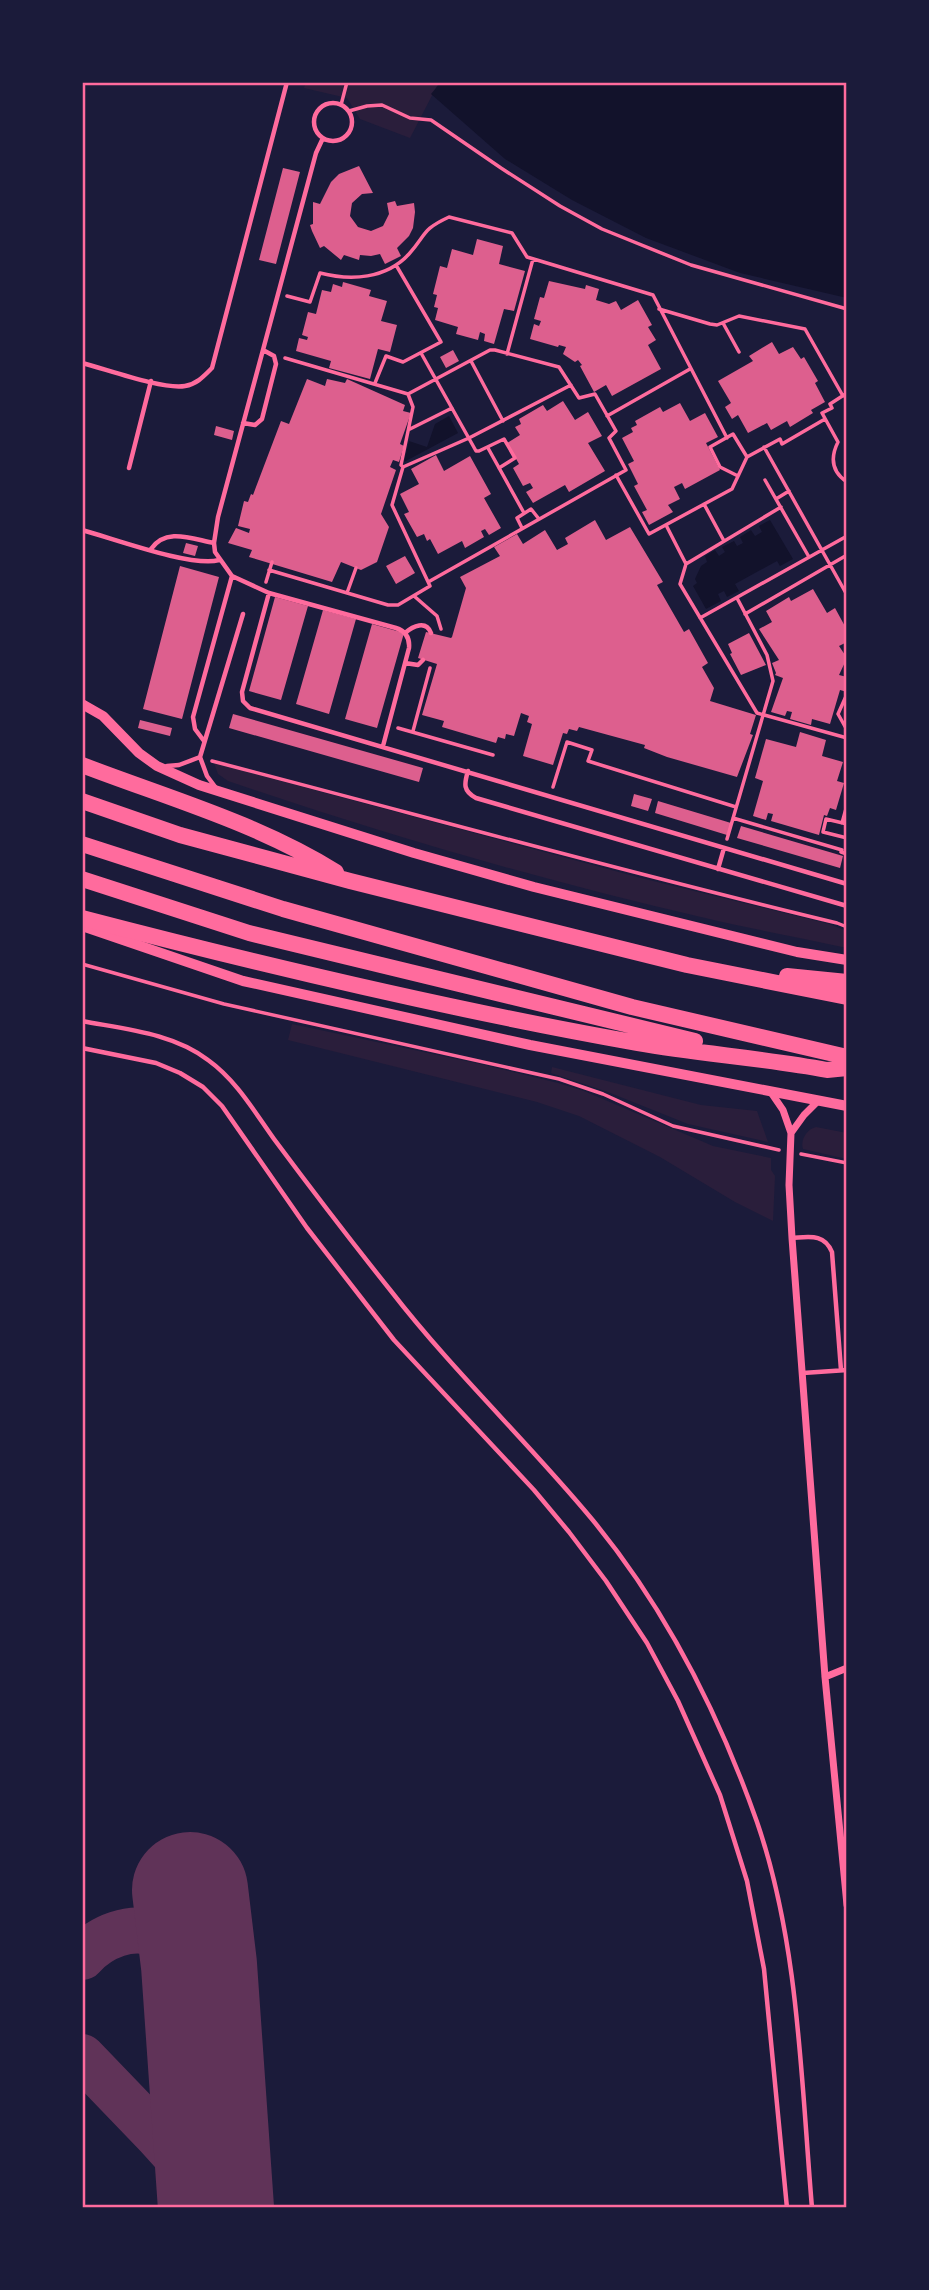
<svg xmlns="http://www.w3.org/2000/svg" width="929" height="2290" font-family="'Work Sans',sans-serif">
<rect width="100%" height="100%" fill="#1b1b3a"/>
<path fill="#2a1e3b" d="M306,82H439L410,138L360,119L347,98L304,88Z
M214,763L641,878L829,924L847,931V948C798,937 750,929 701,917C541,880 383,834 228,781L218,774Z
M292,1024L480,1064L558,1083L584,1091L713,1146L771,1158V1170L775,1176L773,1221L735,1202L660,1157L579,1116L537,1102L288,1040Z
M552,1067L701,1105L757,1111L768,1142L688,1124L608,1092L551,1073Z
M816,1127L847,1133V1159L803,1149C800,1140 807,1129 816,1127Z"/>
<path fill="#12122b" d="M441,82H847V298L740,273L646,238L572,200L505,159L431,94Z
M449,416L458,433L404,462L409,441L427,447L435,424Z
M770,520L793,559L780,566L777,561L735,584L739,591L727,597L724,591L718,594L721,601L706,609L693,586L697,583L695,579L701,566L707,562L705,556L715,550L719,556L725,552L722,547L734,541L737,546L743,543L740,537L751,530L755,536L762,532L759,526Z"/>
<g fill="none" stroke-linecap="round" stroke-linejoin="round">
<path stroke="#603358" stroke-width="46" d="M82,1957C100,1937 132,1923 158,1935C172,1941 186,1956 199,1965
M82,2057L158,2136L195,2177L210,2208"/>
<path stroke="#603358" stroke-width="116" d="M190,1890L199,1965L216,2208"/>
</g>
<path fill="#dd5f8e" d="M359,166L373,193L362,194L352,203L350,216L358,227L371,231L383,226L389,214L387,203L395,201L397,206L414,203L415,212L413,228L409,236L397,248L401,256L385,264L380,254L371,256L360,255L359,260L344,255L341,260L324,246L320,248L312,231L310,225L313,224V202L320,204L331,182L339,174Z
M283,168L300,172L276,264L259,260Z
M477,239L503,246L499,264L525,271L514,311L504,309L494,344L484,341L485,334L480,332L478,340L456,334L458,327L435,320L438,308L434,307L437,295L433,294L440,266L447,268L452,249L473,255Z
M549,281L585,289L586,285L599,289L596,300L609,304L616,301L621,310L638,300L652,325L648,327L656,340L648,345L661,369L612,396L606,385L594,392L580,366L582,365L578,360L575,362L563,354L566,347L559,345L558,347L530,339L534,324L539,326L541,321L534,319L540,297L544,298Z
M343,282L371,290L369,296L387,301L381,321L397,325L390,352L378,349L370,379L329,368L331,361L296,351L299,338L307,340L308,337L302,335L308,312L316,314L322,290L331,292L333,284L342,287Z
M772,342L779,354L793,347L801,359L804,357L818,381L815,383L825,402L811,410L813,413L790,427L787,421L771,430L767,423L748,433L738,415L732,419L725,407L731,403L718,381L753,361L749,356Z
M453,350L459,361L446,368L440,357Z
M307,379L325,386L327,379L345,383L347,379L405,405L403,411L411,413L400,444L404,446L399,462L393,460L390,467L396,470L381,514L389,527L377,562L361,570L341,562L332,582L249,557L252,550L228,543L236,528L249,533L250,529L238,526L244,501L248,502L251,494L253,495L281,421L289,424Z
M563,401L575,420L588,412L602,436L588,443L605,471L569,492L565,485L533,503L526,492L533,488L530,483L523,486L513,468L519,464L507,443L520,435L515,427L521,424L519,419L543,405L547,411Z
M680,403L690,421L705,413L718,437L706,443L720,470L685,489L682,483L674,487L680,499L668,505L673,512L649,525L642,512L647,510L634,486L638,484L628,464L634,461L622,438L633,432L631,428L637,425L635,421L660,407L663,412Z
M216,426L234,431L232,440L214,435Z
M436,455L444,471L470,456L491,494L484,498L501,528L489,535L485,529L481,531L484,537L465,548L462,541L438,554L430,539L427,541L424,534L417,537L404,514L409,512L400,494L419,484L411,469Z
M595,520L606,540L630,527L663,582L657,585L684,632L689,629L708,663L702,667L714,688L710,701L756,715L750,734L753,735L737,777L667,757L644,748L645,745L579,727L577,731L569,729L567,734L563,733L553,765L523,756L532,724L527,722L529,716L521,713L514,736L506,734L505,739L498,737L496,743L442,727L444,721L422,715L437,664L418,658L426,632L451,638L452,637L466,588L460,577L500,556L494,547L517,534L523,544L545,530L557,550L568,544L565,538Z
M186,543L198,546L195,556L183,553Z
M405,556L415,573L396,584L386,566Z
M180,566L219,577L182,719L143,709Z
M813,589L827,613L835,608L847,630V642L839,646L847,658L839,675L847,677V692L840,690L830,724L812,719L811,725L790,719L792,712L787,711L785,716L771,712L783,678L775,675L776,673L772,663L779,660L759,629L772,622L766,611L789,597L791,601Z
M275,597L308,606L281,700L249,691Z
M323,610L356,619L329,714L296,704Z
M372,624L404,633L377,728L345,719Z
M749,633L766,665L741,675L730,654L732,653L728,644Z
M233,714L423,768L419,782L229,728Z
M140,720L172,728L170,736L138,728Z
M800,732L826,740L822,756L843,762L837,781L844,783L836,810L830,808L827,816L824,815L819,835L771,821L773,814L768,813L766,820L753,816L763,781L755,778L766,739L796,747Z
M634,794L652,799L648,811L631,806Z
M658,801L731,823L727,835L655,813Z
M741,826L843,856L840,868L737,838Z"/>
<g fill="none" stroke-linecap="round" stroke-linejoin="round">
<path stroke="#ff6b9d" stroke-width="3.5" d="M341,105L347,82
M349,111L367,106L382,105L410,118L431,120L501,168L560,206L602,229L691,265L847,309
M287,296L310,302L320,273C351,281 386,279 409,254C427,234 421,230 449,217L512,233L527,257L653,295L727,438
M659,309L710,324L717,325L739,316L805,329L843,396
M723,323L739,352
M421,353L476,451H479L504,439L515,458L499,468
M507,354L533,259
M285,358L408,394L490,350H495L559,367L579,398L595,394L616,431L609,438L626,470L430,581
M471,361L503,421
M375,383L386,356L403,362L441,342L396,265
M847,393L830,404L832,408L822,413L838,442C830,458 832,472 847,482
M408,394L413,407L401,465L403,467L469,438L571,385
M607,416L690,369
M410,429L452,408
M764,447L847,595
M488,448L524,513
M616,475L649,534L732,489L747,457L780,439L782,444L825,419
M738,476L720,467L710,447L733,434L747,457
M765,480L809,557
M776,499L789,491
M704,504L724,541
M781,507L686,564L680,584L757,713L847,738
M666,525L686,564
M522,528L517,518L531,509L539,519
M269,570L388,605H398L430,586L392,505L403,467
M266,582L272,562
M347,593L356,568
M414,596L437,616L441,629
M745,614L847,555
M700,618L847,536
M847,694L838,714L847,730
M398,728L493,755
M413,731L430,668
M212,761C420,815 628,873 837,923L847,927
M847,769V773
M553,787L567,742L592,750L588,761L736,807
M733,818L842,850L841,852L847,854
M842,823L847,805
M847,824L826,819L823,832L847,838
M727,839L773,681L767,655L737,598
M82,964L224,1004L559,1079L603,1094L673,1126L779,1150
M801,1154L847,1163"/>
<path stroke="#ff6b9d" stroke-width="4.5" d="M314 122a19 19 0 1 1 38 0a19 19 0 1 1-38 0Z
M323,138L316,153L218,517L214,543L215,552L232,576L269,593L396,628C405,631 410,637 409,648L383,746
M82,363C106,369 163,390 185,386C197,384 204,376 212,368L287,82
M243,423L255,425L262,419L276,364L274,356L263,350
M129,468L151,381
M82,530C112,538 193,568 219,560
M151,549C166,527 192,539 214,543
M269,593L242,692L243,701L250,708L847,884
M405,633C413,626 426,620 431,633
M405,663L418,665L423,660
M204,741L195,729L193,717L232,576
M167,766L179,765L200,757
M468,771C464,784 463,791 476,798L847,906
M216,788L207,776L200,757L243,614
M718,869L724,848
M82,1021C124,1029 173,1033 208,1060C236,1080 254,1111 274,1139C312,1190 351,1241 391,1291C453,1371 527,1441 591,1518C664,1606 719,1714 757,1822C799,1944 801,2079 812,2208
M82,1048L156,1063L180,1073L203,1087L222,1106L307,1228L394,1340L534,1490L569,1532L606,1581L647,1643L678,1701L720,1795L747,1881L764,1969L787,2208
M792,1238C809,1237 824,1233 832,1252L841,1370
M803,1373L847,1370"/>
<path stroke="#ff6b9d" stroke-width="7" d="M770,1091L783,1110L791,1133L789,1185L792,1238L825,1677L847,1905
M791,1133L804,1115L819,1100
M825,1677L847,1668"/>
<path stroke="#ff6b9d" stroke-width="10" d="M82,704L103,716L139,753L157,766L199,785L414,853L534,887L797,952L847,960
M82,926L243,981L530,1045L847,1106"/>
<path stroke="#ff6b9d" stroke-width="16" d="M82,765C168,798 257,823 336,872
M82,801L180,835L350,881L687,965L847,997
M82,844L283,909L632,1007L847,1057
M82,879L249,933L695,1041
M82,918C266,966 451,1010 638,1043C700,1054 764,1058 827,1070L847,1068
M787,976L847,982"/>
</g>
<rect width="929" height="2290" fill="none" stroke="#1b1b3a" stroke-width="168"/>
<rect x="84" y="84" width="761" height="2122" fill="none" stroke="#ff6b9d" stroke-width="2.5"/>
</svg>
